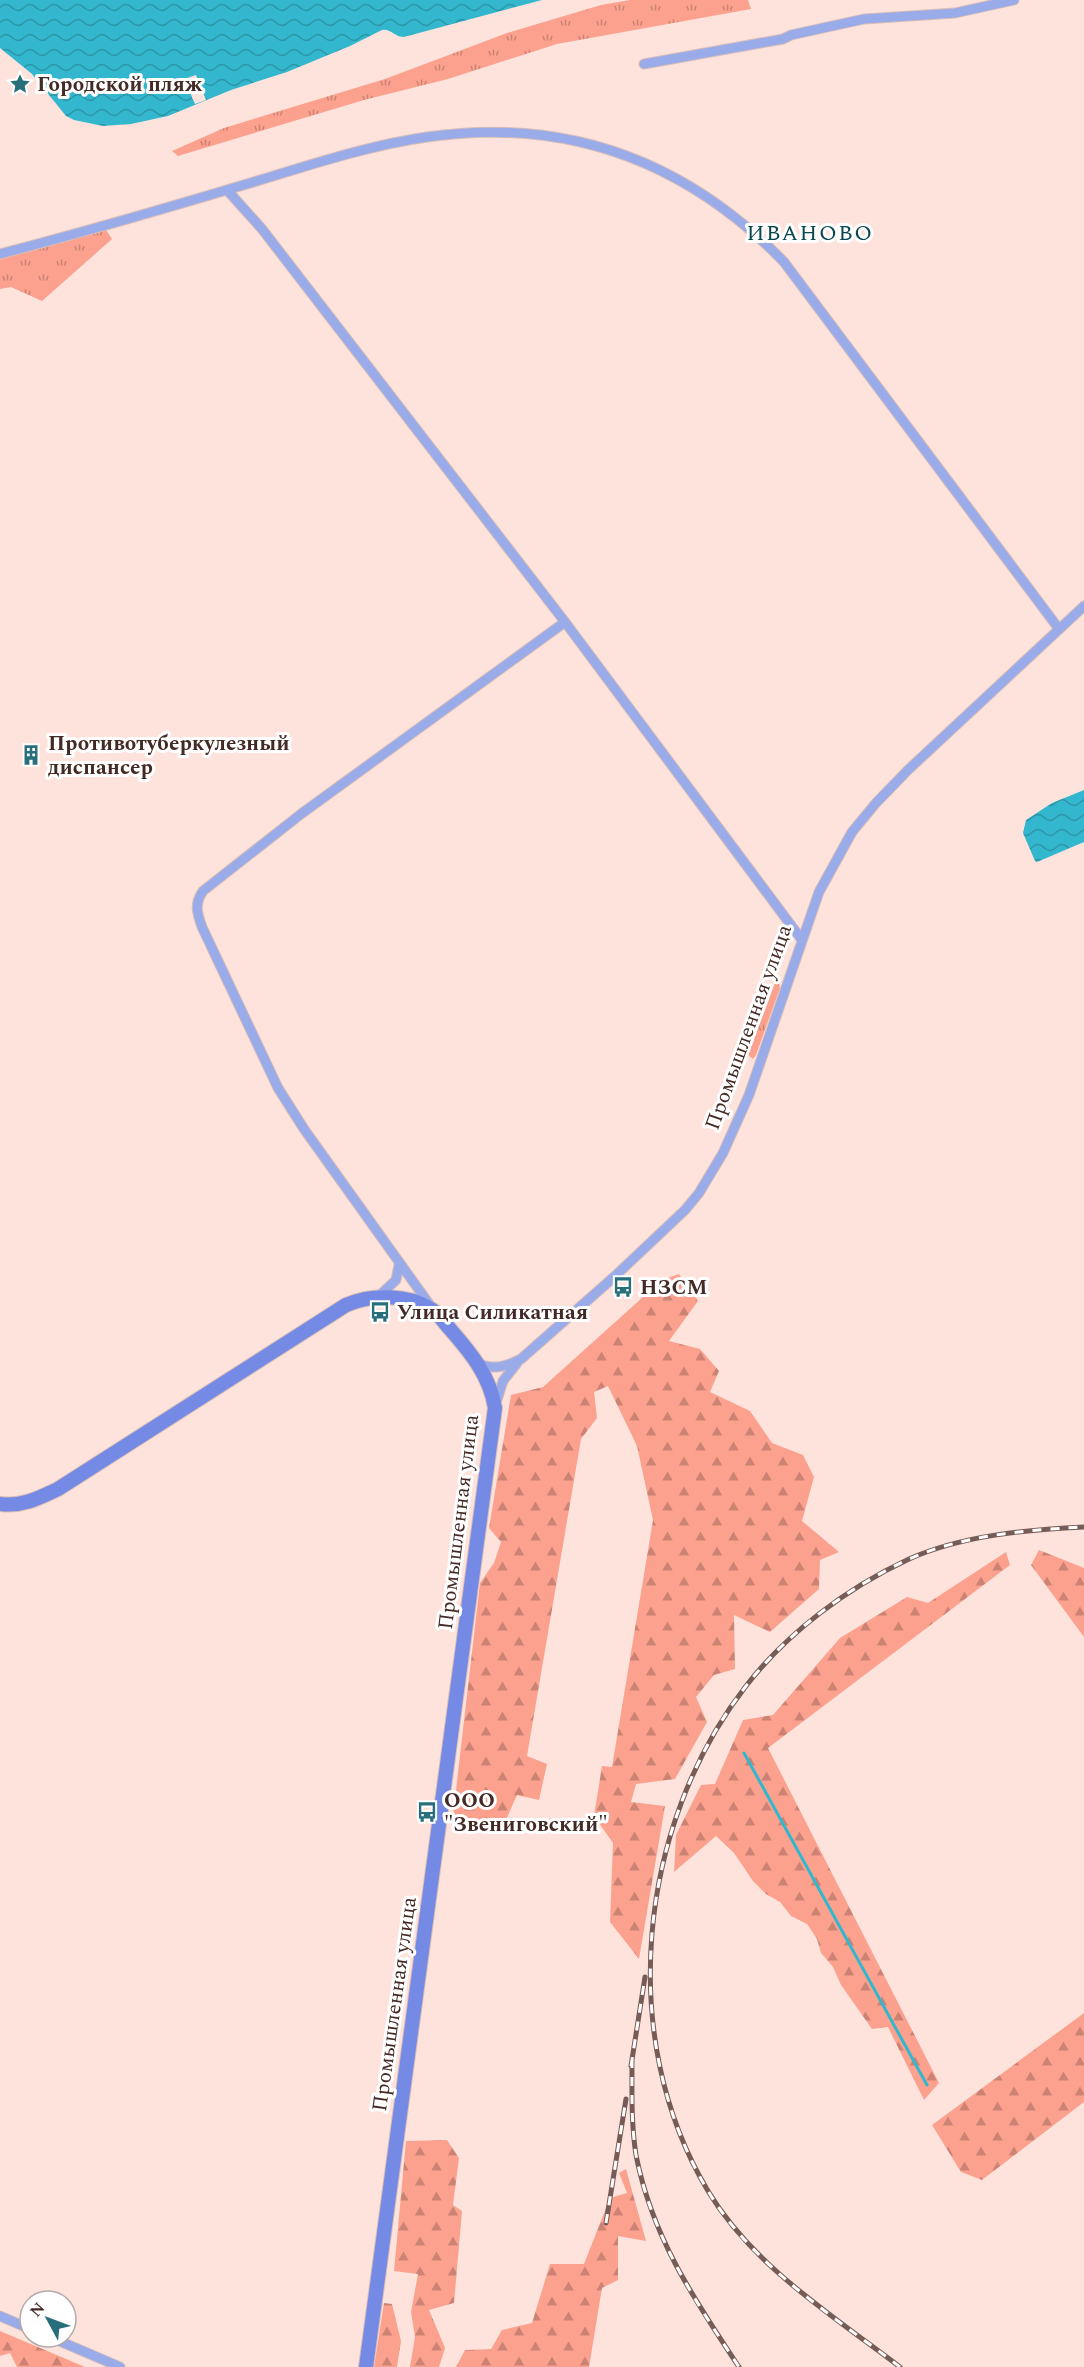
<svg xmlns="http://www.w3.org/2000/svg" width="1084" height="2367" font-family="Spectral,serif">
<defs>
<pattern id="grass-tufts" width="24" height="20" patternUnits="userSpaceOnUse" patternTransform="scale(1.5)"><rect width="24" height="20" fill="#fba18e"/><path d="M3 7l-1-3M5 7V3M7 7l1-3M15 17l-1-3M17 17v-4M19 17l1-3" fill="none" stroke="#cd8374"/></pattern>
<pattern id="forest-firs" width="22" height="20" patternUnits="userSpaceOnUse" patternTransform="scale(1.5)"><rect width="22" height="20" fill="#fba18e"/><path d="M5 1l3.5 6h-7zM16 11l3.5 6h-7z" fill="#cd8374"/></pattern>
<pattern id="water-waves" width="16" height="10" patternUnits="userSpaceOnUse" patternTransform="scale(1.5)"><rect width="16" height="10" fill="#33b7ce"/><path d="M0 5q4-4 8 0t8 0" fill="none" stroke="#2d95a7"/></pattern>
</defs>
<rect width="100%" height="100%" fill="#fee3dd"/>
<path fill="url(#grass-tufts)" d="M630,0H748L751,9L557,44L448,79L364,100L178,156L172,151L224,128L385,79L507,33L601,5Z
M106,230L112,239L42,301L11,287L0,289V258Z
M775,983H779L780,988L756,1055L753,1059L748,1055Z"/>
<path fill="url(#forest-firs)" d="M679,1274L698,1301L669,1341L700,1349L719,1371L710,1392L750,1411L772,1443L803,1455L814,1477L802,1521L839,1552L820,1560L819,1589L770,1632L734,1615L735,1669L714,1675L696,1697L707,1722L675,1779L636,1784L631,1802L665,1806L639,1959L610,1922L613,1843L594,1816L602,1766L612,1767L653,1520L637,1446L608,1386L594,1392L597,1418L581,1439L527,1756L547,1764L539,1800L517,1795L501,1831L453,1816L480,1583L494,1563L501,1542L489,1528L511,1395L543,1387L662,1280Z
M1039,1550L1084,1568V1637L1031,1565Z
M1006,1552L1010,1565L768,1748L939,2083L924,2100L888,2027L872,2029L841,1985L833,1967L821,1953L817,1939L807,1924L791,1916L780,1902L766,1894L753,1881L734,1853L716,1836L674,1872L676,1835L701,1785L715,1784L743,1720L773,1715L840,1638L907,1597L928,1603Z
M1084,2013V2102L982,2180L961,2172L932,2125Z
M447,2140L459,2158L453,2205L462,2211L454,2303L429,2310L445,2348L439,2367H410L415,2337L411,2312L418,2274L394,2271L406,2141Z
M626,2169L646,2241L618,2236V2280L602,2288L589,2367H456L465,2350L491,2349L502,2330L532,2323L550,2264H584L610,2198L627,2193L619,2173Z
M384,2303L392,2304L401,2341L397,2367H374Z
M0,2331L85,2367H17L10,2353L0,2356Z"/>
<path fill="url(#water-waves)" d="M0,0H542L404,37C395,37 390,28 382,30L350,46L287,72L231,90L168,116L131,124L103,126L74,120L66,116L32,74L0,48Z
M1084,790V842L1037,862L1035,861L1023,833L1026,820L1052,803Z"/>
<path fill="#fee3dd" d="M196,75L206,100L195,104L184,79Z"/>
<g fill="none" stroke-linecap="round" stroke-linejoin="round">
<path stroke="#33b7ce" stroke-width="3" d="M744,1753L927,2085"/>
<g stroke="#d9beb8" stroke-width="11">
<path id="street" d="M644,64L783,39L791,35L864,19L955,13L1014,0
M227,190L262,229L565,622L802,940
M0,254C80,233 160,210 240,186C301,168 364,146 427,137C567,117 686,161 784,262L1059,629
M379,1296L396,1280L399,1265
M432,1308L304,1129L278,1088L202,927C197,913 194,904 203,891L301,814L565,622
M478,1363C493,1371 507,1366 521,1359L614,1277L685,1210L699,1193L723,1153L749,1095L819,892L852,832L876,803L908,770L1084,606
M496,1403L503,1381L517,1363
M0,2316L30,2329
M50,2337L120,2367"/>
</g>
<g stroke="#d9beb8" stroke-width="16">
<path id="secondary" d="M0,1504C22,1507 39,1498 58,1489L346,1305C371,1294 408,1294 431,1309C439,1313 444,1323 450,1329C471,1353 490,1376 495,1408L366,2367"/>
</g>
<use href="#street" stroke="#9aabe9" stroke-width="9"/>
<use href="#secondary" stroke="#758ae5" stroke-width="14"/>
<g stroke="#765c57" stroke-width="5">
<path id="rail" d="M632,2059C632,2091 631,2123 636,2155C652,2237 694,2299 739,2367
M631,2066L645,1977
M606,2223L626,2099
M900,2367C832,2315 753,2266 708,2191C616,2038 638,1825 746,1686C788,1632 847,1588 909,1559C963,1535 1026,1530 1084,1527"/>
</g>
<use href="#rail" stroke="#fff" stroke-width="3" stroke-dasharray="9" stroke-linecap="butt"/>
</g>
<defs>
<g id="sight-bare" transform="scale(1.62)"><path d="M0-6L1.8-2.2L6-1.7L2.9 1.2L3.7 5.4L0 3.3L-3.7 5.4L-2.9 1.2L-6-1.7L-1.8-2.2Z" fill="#286f7c" stroke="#fff" stroke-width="2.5" paint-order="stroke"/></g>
<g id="building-bare" transform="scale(1.62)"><path d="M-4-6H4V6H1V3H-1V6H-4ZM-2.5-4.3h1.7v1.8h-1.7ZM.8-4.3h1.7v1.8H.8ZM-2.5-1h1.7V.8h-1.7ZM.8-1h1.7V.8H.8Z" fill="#286f7c" stroke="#fff" stroke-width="2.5" paint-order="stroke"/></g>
<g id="bus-bare" transform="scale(1.62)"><path d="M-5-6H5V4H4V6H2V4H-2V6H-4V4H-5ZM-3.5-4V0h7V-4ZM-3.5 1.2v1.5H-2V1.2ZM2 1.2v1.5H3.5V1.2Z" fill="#286f7c" stroke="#fff" stroke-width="2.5" paint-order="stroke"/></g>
</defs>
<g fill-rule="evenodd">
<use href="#sight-bare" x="20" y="84"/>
<use href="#building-bare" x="31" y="755"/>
<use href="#bus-bare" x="623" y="1287"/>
<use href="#bus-bare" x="380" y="1312"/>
<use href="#bus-bare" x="427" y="1812"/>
</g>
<g text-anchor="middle" stroke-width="6" stroke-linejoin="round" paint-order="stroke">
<g font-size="21" font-weight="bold" fill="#442a25" stroke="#fff" text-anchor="start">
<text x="37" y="91">Городской пляж</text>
<text x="48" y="750">Противотуберкулезный<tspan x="48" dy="24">диспансер</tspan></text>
<text x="640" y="1294">НЗСМ</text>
<text x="397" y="1319">Улица Силикатная</text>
<text x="444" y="1807">ООО<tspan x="444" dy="24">"Звениговский"</tspan></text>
</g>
<g font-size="21" fill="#442a25" stroke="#fff">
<text transform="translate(748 1027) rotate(-70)" y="7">Промышленная улица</text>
<text transform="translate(458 1522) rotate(-83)" y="7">Промышленная улица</text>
<text transform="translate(394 2004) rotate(-82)" y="7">Промышленная улица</text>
</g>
<g font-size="22" letter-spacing="1.5" fill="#094751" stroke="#fff">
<text x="810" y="240">ИВАНОВО</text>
</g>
</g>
<g transform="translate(48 2319) rotate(311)"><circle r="28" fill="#ffffff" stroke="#b4aaa8" stroke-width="1.5"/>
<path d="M0-4.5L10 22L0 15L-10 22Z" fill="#286f7c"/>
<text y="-9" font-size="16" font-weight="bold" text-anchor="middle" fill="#442a25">N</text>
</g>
</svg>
